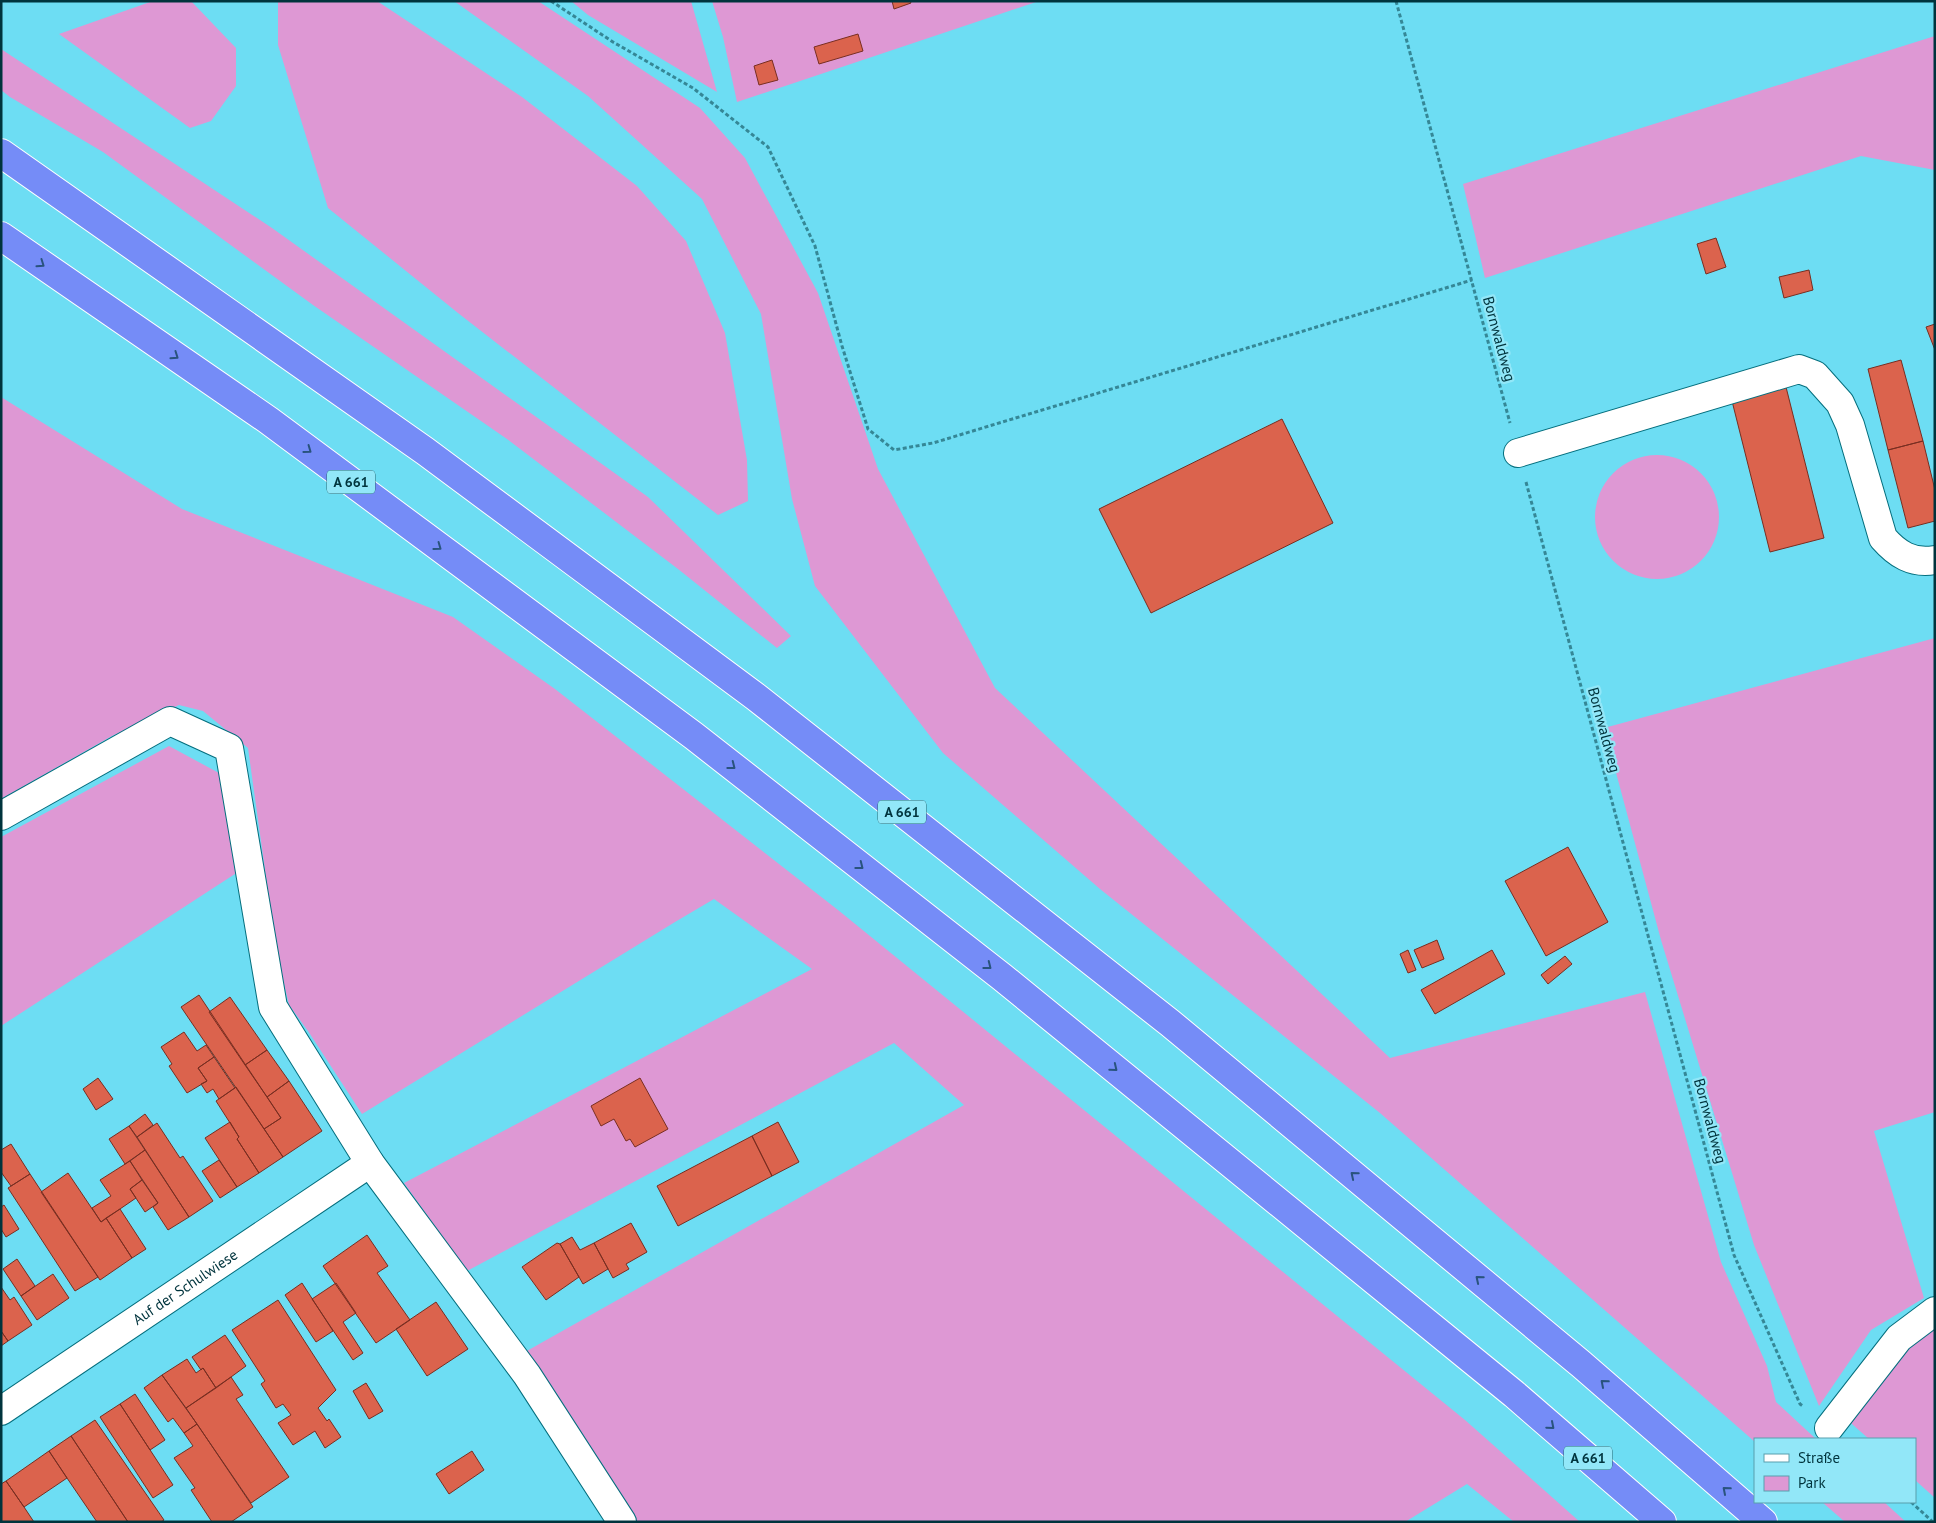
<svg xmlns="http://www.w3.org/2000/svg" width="1936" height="1523" font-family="'PT Sans',sans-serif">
<rect width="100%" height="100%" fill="#6dddf3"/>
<path fill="#de98d4" d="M153,1H191L236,48V86L211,121L190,128L59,34Z
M278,1H377L522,97L637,186L686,241L725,333L747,460L748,501L718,515L458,313L328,208L278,45Z
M454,1H538L700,108L745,158L818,293L878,469L995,688L1390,1058L1645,992L1721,1262L1767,1366L1776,1402L1816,1439H1755V1442L1380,1113L1100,889L943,753L815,586L792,499L761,314L702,199L588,96Z
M571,1H691L717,92L588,15Z
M712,1H1039L737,102L723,37Z
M1935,36V170L1861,156L1485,278L1463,184Z
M1,49L272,228L648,497L791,636L777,648L678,569L507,439L313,305L103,152L10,97L1,90Z
M1,397L182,509L453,617L555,689L838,910L1465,1420L1580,1522H1514L1467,1484L1405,1522H636L590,1458L525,1352L964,1105L894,1043L467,1271L404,1183L812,969L714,899L675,922L362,1114L308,1031L289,1005L276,949L248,748L203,711L179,705L112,736L1,799Z
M1595 517a62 62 0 1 1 124 0a62 62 0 1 1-124 0Z
M1935,638V1112L1874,1131L1924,1298L1871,1330L1819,1406L1754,1245L1661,940L1604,728Z
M169,746L219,773L238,872L1,1026V837Z
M1935,1327V1498L1915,1480V1439H1869L1844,1417L1912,1337Z
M1822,1502H1884L1906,1522H1845Z"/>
<path fill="#db634d" stroke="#782e21" d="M892,1H910L911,3L894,9Z
M858,34L863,51L819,64L814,47Z
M772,60L778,80L759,85L754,66Z
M1716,238L1726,267L1706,274L1697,244Z
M1809,270L1813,290L1784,298L1779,277Z
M1935,324V350L1926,327Z
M1901,360L1923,441L1888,450L1868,369Z
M1786,387L1824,538L1770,552L1732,401Z
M1282,419L1333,523L1151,613L1099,509Z
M1923,441L1935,490V521L1908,528L1888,450Z
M1568,847L1608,922L1546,956L1505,881Z
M1437,940L1444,959L1422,968L1414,950Z
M1408,950L1416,970L1408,973L1400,954Z
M1492,950L1505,974L1435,1014L1421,990Z
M1565,956L1572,964L1548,984L1541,975Z
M199,995L281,1118L264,1129L181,1007Z
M230,997L267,1050L245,1065L209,1012Z
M184,1032L197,1051L206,1045L214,1057L198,1068L207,1081L187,1093L169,1066L172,1064L161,1047Z
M267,1050L289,1081L267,1097L245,1065Z
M214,1057L235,1088L219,1099L213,1089L207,1093L201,1084L207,1081L198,1068Z
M98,1078L113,1099L96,1110L83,1089Z
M640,1078L668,1129L635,1147L630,1139L626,1141L614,1119L601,1126L591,1106Z
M289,1081L322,1131L283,1157L264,1129L281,1118L267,1097Z
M236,1087L283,1157L259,1173L237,1139L239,1137L216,1101Z
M145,1114L153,1125L137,1137L129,1126Z
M230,1122L239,1137L237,1139L259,1173L237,1187L205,1138Z
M778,1122L799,1162L772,1176L752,1136Z
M157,1123L180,1158L183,1156L213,1201L189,1217L137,1137Z
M129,1126L145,1150L125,1164L109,1139Z
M752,1136L772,1176L678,1226L657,1186Z
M11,1144L30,1174L11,1186L1,1172V1150Z
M145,1150L189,1217L168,1230L153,1207L158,1203L130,1161Z
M219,1160L237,1187L220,1198L202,1171Z
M130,1161L142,1180L130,1189L136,1198L101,1222L92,1208L111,1196L100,1180Z
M68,1173L101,1222L106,1218L132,1258L100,1280L41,1192Z
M30,1174L98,1277L75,1291L8,1188Z
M142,1180L158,1203L145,1212L130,1189Z
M4,1205L19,1229L6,1237L1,1229V1207Z
M120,1209L146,1249L132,1258L106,1218Z
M631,1223L647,1252L626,1264L629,1269L613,1278L594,1243Z
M367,1235L388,1266L377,1273L410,1320L376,1343L323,1266Z
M572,1237L580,1250L594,1243L608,1269L583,1284L560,1244Z
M557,1243L560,1244L579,1277L546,1300L522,1267Z
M17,1259L35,1286L21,1296L3,1269Z
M53,1274L69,1298L37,1320L21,1296Z
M302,1283L333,1331L316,1342L285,1295Z
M336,1283L356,1313L343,1322L363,1353L353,1360L312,1299Z
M1,1287L10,1300L14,1297L32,1325L8,1341L1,1331Z
M278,1300L336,1390L318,1408L327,1421L329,1419L341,1437L325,1448L315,1431L293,1445L278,1423L291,1415L283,1404L276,1408L261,1384L265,1381L232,1330Z
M436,1302L468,1349L427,1376L396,1329Z
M1,1331L8,1341L1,1346Z
M225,1335L246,1366L216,1388L203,1368L201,1370L192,1357Z
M187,1359L196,1373L203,1368L216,1388L186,1408L162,1375Z
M162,1375L197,1424L184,1433L173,1418L168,1422L144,1388Z
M231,1377L243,1395L236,1399L289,1477L251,1503L186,1408Z
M366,1383L383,1411L369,1419L353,1391Z
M135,1394L165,1440L150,1450L120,1404Z
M120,1404L173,1485L153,1498L100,1417Z
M95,1420L164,1520L161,1522H128L71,1436Z
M197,1424L253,1507L231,1522H212L191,1490L195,1488L174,1458L193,1446L184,1433Z
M71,1436L128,1522H97L67,1478L49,1451Z
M49,1451L67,1478L24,1507L6,1481Z
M472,1451L484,1470L449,1494L436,1474Z
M6,1481L24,1507L34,1522H1V1484Z"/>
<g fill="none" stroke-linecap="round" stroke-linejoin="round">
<g stroke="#046e7d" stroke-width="30">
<g id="minor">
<path d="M1518,453L1799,369L1815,375L1840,403L1850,425L1883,538C1897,554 1912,564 1935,560"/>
<path d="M1,816L170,721L229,748L273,1007L370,1163L527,1375L622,1522"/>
<path id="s1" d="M1,1411L370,1163"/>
<path d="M1829,1428L1899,1338L1935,1311"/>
</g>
</g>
<g stroke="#fff" stroke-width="30">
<path id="highway" d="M1,153L425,451L756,697L1170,1023L1581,1364L1763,1522
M1,236L268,420L694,736L1002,977L1514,1394L1662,1522"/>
</g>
<path stroke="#358796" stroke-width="3" stroke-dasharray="4 2.5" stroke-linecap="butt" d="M551,1L613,42L693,88L768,147L815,246L842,346L868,429L894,450L933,443L1472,280
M1396,1L1510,423
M1526,482L1734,1255L1800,1404L1804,1407
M1911,1502L1933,1522"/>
<use href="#minor" stroke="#fff" stroke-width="28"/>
<use href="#highway" stroke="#758cf7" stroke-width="28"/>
</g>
<defs><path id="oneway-chevron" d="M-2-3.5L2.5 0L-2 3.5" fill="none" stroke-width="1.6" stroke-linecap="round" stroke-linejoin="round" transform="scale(1.25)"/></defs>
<g stroke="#29537e">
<use href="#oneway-chevron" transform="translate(41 264) rotate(35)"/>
<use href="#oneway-chevron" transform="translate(175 356) rotate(35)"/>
<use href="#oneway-chevron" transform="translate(308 450) rotate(36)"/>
<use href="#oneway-chevron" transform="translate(438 547) rotate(36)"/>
<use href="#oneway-chevron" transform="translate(732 766) rotate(38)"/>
<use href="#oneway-chevron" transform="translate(860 866) rotate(38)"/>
<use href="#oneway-chevron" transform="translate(988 966) rotate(38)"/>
<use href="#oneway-chevron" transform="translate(1114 1068) rotate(39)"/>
<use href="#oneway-chevron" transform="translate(1354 1175) rotate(-140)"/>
<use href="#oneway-chevron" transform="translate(1479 1279) rotate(-140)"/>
<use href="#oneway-chevron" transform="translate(1604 1383) rotate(-139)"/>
<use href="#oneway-chevron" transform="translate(1551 1426) rotate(41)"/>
<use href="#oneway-chevron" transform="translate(1726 1490) rotate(-139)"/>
</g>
<g text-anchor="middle" stroke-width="4.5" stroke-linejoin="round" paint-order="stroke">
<g fill="#92e7f8" stroke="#2c6a75" stroke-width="1">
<rect x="327" y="470.5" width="48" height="23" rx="4"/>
<rect x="878" y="800.5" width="48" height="23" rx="4"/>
<rect x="1564" y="1446.5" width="48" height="23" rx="4"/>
</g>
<g font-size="14" font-weight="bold" fill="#00343d">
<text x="351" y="487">A 661</text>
<text x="902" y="817">A 661</text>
<text x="1588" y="1463">A 661</text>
</g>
<g font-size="15" fill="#00343d" stroke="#92e7f8">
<text transform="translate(1499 339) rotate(75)" y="5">Bornwaldweg</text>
<text transform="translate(1604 730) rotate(75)" y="5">Bornwaldweg</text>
<text transform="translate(1710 1121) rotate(75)" y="5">Bornwaldweg</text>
<text dy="5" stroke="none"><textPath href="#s1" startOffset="222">Auf der Schulwiese</textPath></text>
</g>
</g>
<rect width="1936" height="1523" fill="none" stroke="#00343d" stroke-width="5"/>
<rect x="1754" y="1438" width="162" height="65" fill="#92e7f8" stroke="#589fad"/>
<rect x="1764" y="1454" width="25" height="8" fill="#ffffff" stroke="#589fad"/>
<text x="1798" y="1463" font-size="15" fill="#00343d">Straße</text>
<rect x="1764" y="1476" width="25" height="15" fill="#de98d4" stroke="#589fad"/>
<text x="1798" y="1488" font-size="15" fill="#00343d">Park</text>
</svg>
